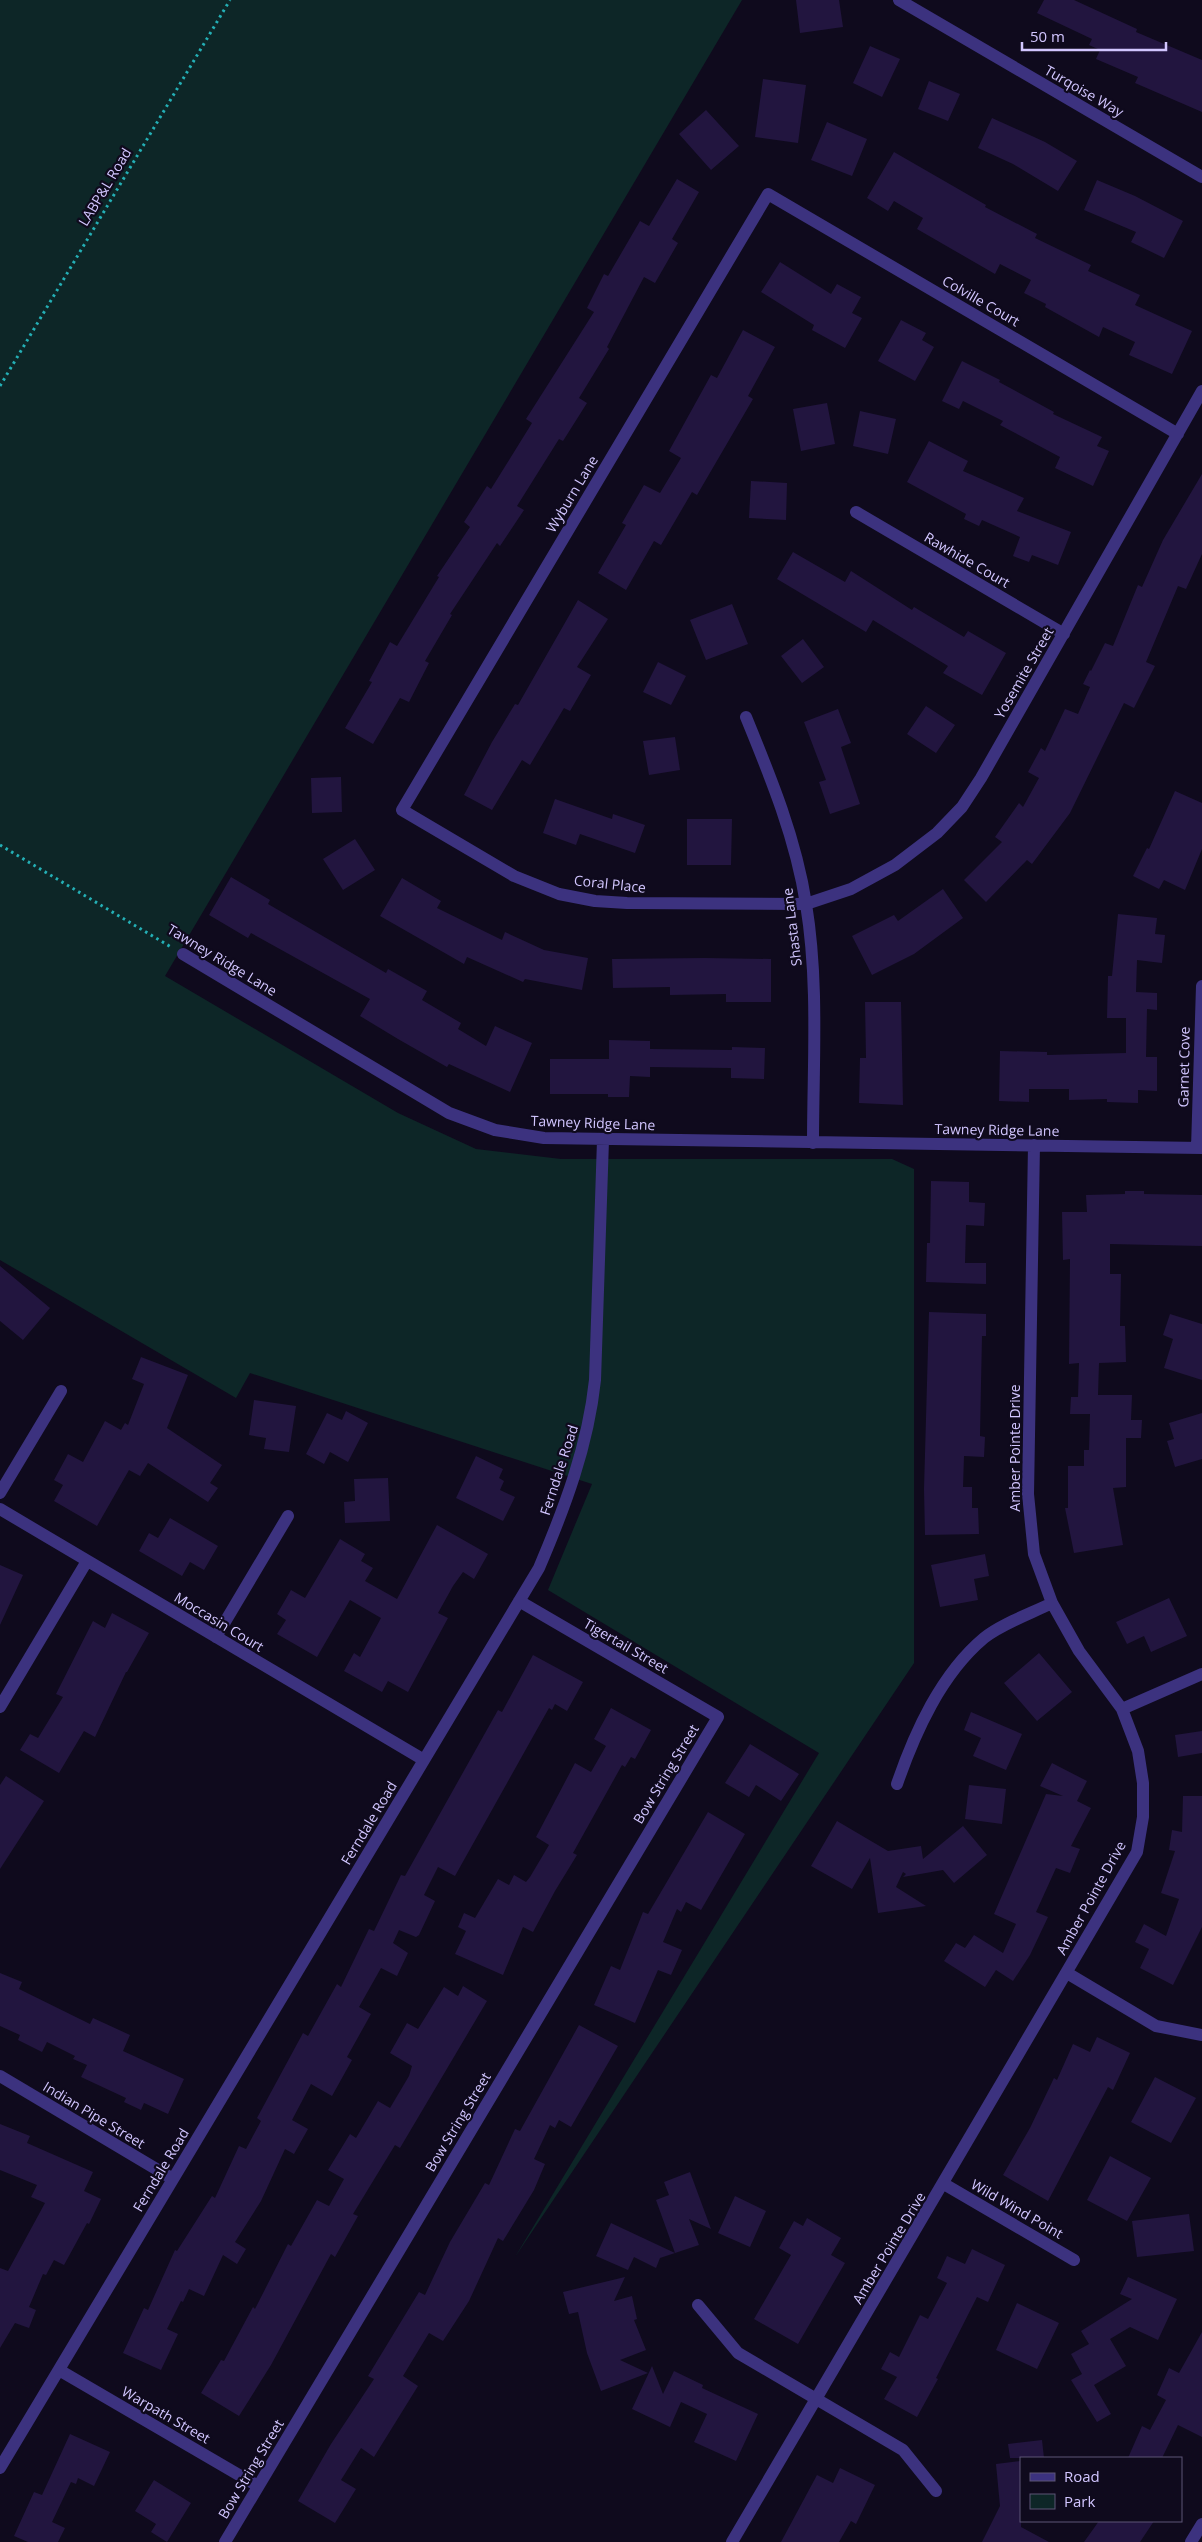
<svg xmlns="http://www.w3.org/2000/svg" width="1202" height="2542" font-family="'Open Sans',sans-serif">
<rect width="100%" height="100%" fill="#0f0a1d"/>
<path fill="#0d2627" d="M0,0H742L165,976L398,1113L476,1149L561,1159H892L914,1169V1663L515,2257L819,1753L548,1590L592,1484L250,1373L236,1398L0,1260Z"/>
<path fill="#22153f" d="M796,0H839L843,27L800,33Z
M1044,0H1074L1137,29L1136,32L1202,60V112L1135,83L1138,77L1096,59L1100,50L1089,45L1092,39L1037,13Z
M870,46L900,59L882,97L853,83Z
M763,79L806,85L798,143L755,137Z
M929,81L960,94L948,121L918,109Z
M706,110L739,146L711,170L679,134Z
M992,118L1045,142L1077,161L1058,191L1013,164L978,148Z
M827,122L867,139L852,176L811,160Z
M894,152L986,205L985,207L1037,234L1035,238L1091,265L1088,271L1140,295L1135,305L1192,331L1172,374L1129,355L1135,342L1103,327L1099,337L1045,307L1046,304L1024,293L1031,280L1000,264L995,274L917,229L923,218L894,201L888,211L867,198Z
M677,179L699,192L672,239L678,243L655,283L644,277L607,347L609,349L579,398L587,403L563,441L559,439L517,506L524,510L500,546L497,543L450,614L452,615L425,661L429,663L409,702L400,698L373,744L345,728L372,682L369,681L390,642L397,646L439,577L437,576L470,527L464,522L487,486L491,489L532,423L526,419L594,312L587,308L604,274L608,276L640,221L649,226Z
M1097,180L1135,196L1183,221L1164,258L1131,242L1136,232L1084,210Z
M780,262L831,294L837,284L861,297L852,313L862,318L845,348L812,330L814,325L761,292Z
M901,320L926,333L922,340L934,347L915,381L878,361Z
M743,330L775,347L748,396L753,399L697,495L692,492L661,545L654,541L626,590L598,573L626,525L622,523L644,485L660,493L681,458L669,451L711,375L717,378Z
M962,361L1000,380L999,382L1054,412L1053,414L1102,437L1097,446L1109,451L1093,486L1055,468L1060,457L1000,425L1003,421L963,401L959,409L942,401Z
M827,403L835,444L801,451L793,409Z
M860,411L896,419L888,454L853,446Z
M929,441L968,461L963,471L1024,498L1017,511L1071,532L1058,565L1032,555L1029,562L1013,556L1020,537L982,520L979,526L964,519L966,514L907,482Z
M1202,474V554L1186,589L1178,586L1146,662L1155,666L1134,708L1124,703L1070,813L1032,864L1027,860L986,902L964,880L1002,842L995,837L1019,803L1023,807L1039,778L1028,772L1041,748L1045,751L1065,709L1078,714L1090,687L1083,684L1090,670L1091,671L1105,643L1113,646L1138,585L1142,587L1163,540Z
M751,481L787,483L786,520L749,518Z
M793,552L845,582L851,571L912,610L914,607L964,637L968,631L1006,653L982,695L943,673L948,666L873,620L866,632L777,579Z
M578,600L608,619L577,667L591,675L570,711L564,708L530,765L522,760L492,810L464,795L492,742L515,704L518,705Z
M732,604L748,644L706,660L690,620Z
M803,639L824,667L802,683L781,656Z
M658,662L686,676L671,705L643,692Z
M926,706L955,725L936,753L907,734Z
M838,709L851,743L841,747L860,804L830,814L819,782L826,780L804,722Z
M675,737L680,770L649,775L643,741Z
M341,777L342,812L312,813L311,778Z
M1175,791L1202,803V849L1185,890L1164,880L1159,889L1133,876L1147,848L1149,849Z
M555,799L612,819L613,814L645,825L635,853L580,834L576,845L543,833Z
M687,819H732L731,865H687Z
M355,839L375,870L343,890L323,859Z
M231,877L270,900L268,904L386,973L388,969L427,991L422,1000L461,1023L458,1029L486,1046L495,1026L532,1043L510,1092L449,1064L447,1067L398,1039L360,1016L370,999L251,933L248,938L209,915Z
M402,878L441,901L437,908L502,940L505,932L544,950L588,958L582,990L525,979L523,982L467,957L464,964L380,916Z
M943,889L963,918L914,954L872,975L852,936L894,915L898,921Z
M1118,914L1157,918L1155,934L1165,935L1162,963L1137,960L1136,992L1157,993V1010L1147,1009L1146,1057H1157V1091L1138,1090V1103L1107,1102V1099L1069,1100V1089H1029V1102L999,1101L1000,1051L1047,1052V1055L1126,1053V1018H1107L1108,976H1112Z
M705,958L771,959V1002H726V994L670,995V987L613,988L612,959Z
M865,1002H901L903,1105L859,1103L860,1058H866Z
M609,1040L650,1041V1049L732,1050V1047L765,1048L764,1079L731,1078V1068L650,1067V1077L630,1076L629,1097H608V1094H550V1059H609Z
M931,1181L969,1182V1202L985,1203L984,1226L966,1225L965,1263H986V1284L926,1282L927,1243H930Z
M1125,1191H1144V1194L1202,1195V1246L1110,1244V1274H1121L1120,1326H1125L1126,1362L1099,1363L1098,1395H1132L1131,1420H1142L1141,1438H1126V1487L1113,1488L1123,1545L1074,1553L1065,1508H1068V1466H1084V1450H1089L1090,1414H1070L1071,1397H1078L1079,1363L1069,1364L1070,1259L1063,1260L1062,1212H1087L1086,1195L1125,1194Z
M0,1266L50,1308L23,1340L0,1321Z
M929,1312L986,1314V1336H982L981,1384L980,1436L985,1437L984,1457L964,1456L963,1487H972V1508H978L979,1534L925,1535L924,1489Z
M1170,1314L1202,1324V1380L1164,1368L1173,1339L1163,1335Z
M141,1357L188,1375L167,1428L222,1465L210,1483L218,1488L208,1502L148,1463L140,1476L129,1470L97,1526L54,1501L63,1485L54,1480L68,1454L83,1462L105,1421L121,1430L125,1423L128,1425L144,1384L132,1379Z
M254,1400L296,1406L289,1452L264,1449L266,1438L249,1435Z
M346,1411L368,1423L348,1462L330,1452L324,1464L306,1454L327,1413L342,1420Z
M1202,1413V1459L1175,1467L1167,1441L1174,1439L1169,1423Z
M476,1456L503,1469L499,1478L504,1481L500,1490L515,1497L503,1521L456,1498Z
M388,1478L390,1521L345,1523L344,1502L355,1501L354,1479Z
M170,1518L218,1546L204,1570L190,1562L182,1576L139,1551L149,1533L158,1538Z
M437,1525L488,1554L474,1579L463,1572L453,1586L438,1613L448,1618L408,1692L388,1681L382,1692L344,1671L354,1653L360,1657L381,1618L350,1600L317,1657L277,1634L286,1620L277,1614L291,1590L305,1598L340,1539L365,1554L361,1561L373,1568L365,1581L397,1599Z
M985,1554L989,1576L974,1579L978,1600L940,1607L931,1565Z
M0,1565L23,1575L0,1625Z
M1169,1598L1187,1636L1151,1652L1144,1636L1127,1644L1116,1622Z
M112,1613L149,1633L127,1672H126L95,1737L84,1731L59,1773L20,1750L30,1734L38,1738L63,1697L56,1694L93,1621L105,1628Z
M1039,1653L1072,1692L1037,1721L1004,1683Z
M533,1655L583,1682L567,1711L555,1704L552,1710L549,1708L455,1876L438,1867L424,1895L435,1901L419,1935L416,1937L399,1930L393,1943L408,1953L397,1976L381,1968L359,2007L371,2014L347,2057L352,2060L332,2096L311,2084L292,2120L308,2129L294,2154L285,2149L261,2201L235,2242L246,2249L237,2264L223,2255L204,2296L189,2289L183,2302L181,2301L167,2329L178,2334L161,2370L123,2353L144,2308L148,2310L175,2250L177,2251L212,2196L215,2198L239,2146L246,2149L261,2121L257,2118L303,2033L308,2036L337,1984L341,1987L369,1929L374,1931L401,1875L405,1876L498,1710L502,1712Z
M611,1708L651,1730L635,1759L631,1757L625,1767L622,1765L573,1853L577,1855L555,1891L533,1932L523,1927L503,1975L455,1954L466,1931L458,1927L464,1913L475,1918L498,1879L509,1885L514,1875L526,1882L530,1877L549,1845L536,1837L575,1763L591,1772L606,1746L594,1739Z
M971,1712L1022,1734L1006,1770L973,1756L981,1738L964,1730Z
M1202,1731V1753L1178,1757L1175,1735Z
M750,1744L799,1774L781,1801L756,1785L749,1797L725,1783Z
M1052,1763L1087,1781L1077,1801L1091,1808L1071,1846L1080,1849L1070,1873L1056,1868L1036,1912L1048,1917L1030,1955L1013,1981L996,1970L985,1987L944,1961L956,1943L965,1948L974,1935L1003,1953L1016,1924L994,1914L1046,1794L1063,1796L1040,1786Z
M6,1776L44,1801L0,1869V1785Z
M969,1785L1006,1789L1002,1824L965,1819Z
M1183,1796H1202V1927L1173,1985L1140,1968L1149,1949L1135,1942L1144,1924L1166,1936L1179,1899L1161,1893L1175,1851L1169,1850L1172,1830L1182,1832Z
M708,1812L745,1834L701,1910L686,1902L681,1912L677,1909L663,1942L682,1950L671,1975L658,1970L635,2023L594,2005L611,1966L620,1970L643,1912L648,1914Z
M837,1821L888,1851L921,1846L923,1859L963,1826L987,1855L954,1883L943,1870L903,1877L906,1874L903,1872L896,1887L926,1906L878,1913L870,1858L852,1889L811,1866Z
M0,1973L22,1982L19,1989L90,2024L93,2018L130,2035L123,2051L184,2079L168,2114L144,2103L141,2110L124,2102L126,2098L81,2077L87,2065L73,2059L75,2056L47,2042L42,2052L18,2040L20,2035L0,2026Z
M463,1986L487,2001L400,2148L395,2145L353,2214L358,2216L335,2257L331,2254L271,2365L239,2416L201,2393L221,2360L224,2361L253,2307L255,2309L288,2244L291,2246L317,2200L329,2206L344,2179L328,2170L350,2134L356,2138L378,2101L390,2108L409,2076L412,2066L390,2053L407,2023L418,2029L444,1987L458,1996Z
M579,2025L618,2046L571,2127L559,2120L555,2128L550,2125L534,2159L545,2164L534,2190L503,2241L498,2238L469,2301L443,2341L429,2333L403,2376L418,2386L374,2457L361,2448L341,2480L356,2489L335,2523L298,2501L331,2444L374,2379L368,2376L419,2292L425,2295L450,2242L485,2183L489,2185L515,2129L520,2131Z
M1097,2037L1130,2053L1113,2090L1108,2087L1048,2201L1003,2175L1030,2128L1054,2078L1057,2080L1073,2044L1090,2052Z
M1155,2077L1196,2098L1171,2143L1131,2122Z
M0,2124L30,2136L27,2143L93,2172L84,2191L101,2199L89,2224L87,2223L64,2265L54,2260L46,2275L43,2274L29,2307L36,2310L29,2328L15,2323L0,2348V2268L8,2271L45,2203L31,2197L37,2185L0,2170Z
M1110,2156L1151,2178L1127,2221L1087,2200Z
M690,2172L711,2229L689,2219L699,2245L660,2258L656,2268L634,2257L628,2270L596,2256L611,2223L675,2253L656,2200L669,2195L664,2182Z
M735,2196L766,2211L750,2247L718,2233Z
M1189,2214L1194,2251L1137,2257L1132,2221Z
M807,2218L841,2238L831,2255L845,2263L798,2344L754,2319L791,2255L779,2248L794,2221L803,2226Z
M972,2249L1005,2265L988,2302L977,2297L936,2378L938,2379L917,2417L884,2399L897,2377L881,2369L890,2352L899,2357L920,2315L928,2319L947,2283L937,2278L947,2256L965,2264Z
M625,2277L614,2301L632,2296L637,2319L634,2320L646,2350L620,2360L648,2373L601,2391L587,2353L578,2312L569,2314L563,2292Z
M1128,2277L1177,2299L1158,2340L1130,2327L1110,2339L1126,2366L1094,2385L1111,2414L1097,2422L1071,2380L1082,2374L1071,2354L1089,2344L1081,2331L1132,2299L1120,2294Z
M1017,2303L1059,2323L1037,2369L996,2350Z
M1202,2332V2437L1178,2425L1162,2458H1128L1142,2426L1150,2430L1166,2400L1157,2395L1169,2368L1179,2373Z
M652,2366L663,2394L674,2371L703,2385L702,2388L758,2414L736,2461L694,2442L707,2414L681,2402L670,2427L632,2409Z
M70,2434L110,2452L94,2486L78,2478L76,2484L71,2482L52,2522L65,2528L58,2542H28L14,2536L34,2492L42,2495Z
M1042,2440L1044,2458H1010L1008,2444Z
M1021,2461V2527L1049,2542H982L1000,2506L996,2464Z
M840,2468L875,2485L856,2524L851,2521L839,2542H781L817,2475L833,2483Z
M154,2480L191,2503L167,2542L151,2532L156,2524L135,2511Z
M1099,2521H1154L1140,2542H1084Z"/>
<g fill="none" stroke-linecap="round" stroke-linejoin="round">
<path stroke="#24afb5" stroke-width="3" stroke-dasharray="2.5 4" stroke-linecap="butt" d="M0,386L230,0
M0,845L171,947"/>
<path stroke="#3c327f" stroke-width="12" d="M899,0L1202,177
M1178,434L768,194L402,810L514,876L559,894L595,901L627,903L806,904L851,889L895,865L937,833L962,807L981,778L1202,391
M856,512L1064,634
M746,717C771,778 796,839 806,904C819,983 813,1064 813,1143
M183,954L449,1113L495,1130L544,1138L1202,1148
M1197,1148L1202,986
M0,1493L61,1391
M0,1509L424,1760
M216,1637L288,1516
M0,1707L87,1561
M1122,1709L1202,1674
M897,1784C915,1732 941,1674 984,1638C1001,1624 1032,1613 1052,1603
M1067,1973L1156,2026L1202,2035
M0,2076L173,2179
M944,2184L1074,2260
M698,2305L738,2353L903,2450L936,2491
M59,2370L258,2486
M0,2468L539,1568C565,1507 588,1446 595,1380L603,1140
M225,2542L718,1717L519,1601
M732,2542L1137,1852L1143,1817V1783L1138,1751L1122,1709L1079,1651L1052,1603L1034,1554L1028,1494L1034,1145
M1191,2542L1202,2524"/>
</g>
<g text-anchor="middle" stroke-width="4.5" stroke-linejoin="round" paint-order="stroke">
<g font-size="14" fill="#d2c6ff" stroke="#0f0a1d">
<text transform="translate(1084 91) rotate(30)" y="5">Turqoise Way</text>
<text transform="translate(105 187) rotate(-59)" y="5">LABP&amp;L Road</text>
<text transform="translate(981 301) rotate(30)" y="5">Colville Court</text>
<text transform="translate(572 494) rotate(-59)" y="5">Wyburn Lane</text>
<text transform="translate(967 560) rotate(30)" y="5">Rawhide Court</text>
<text transform="translate(1024 673) rotate(-60)" y="5">Yosemite Street</text>
<text transform="translate(610 884) rotate(6)" y="5">Coral Place</text>
<text transform="translate(792 927) rotate(-97)" y="5">Shasta Lane</text>
<text transform="translate(222 960) rotate(31)" y="5">Tawney Ridge Lane</text>
<text transform="translate(1184 1067) rotate(-89)" y="5">Garnet Cove</text>
<text transform="translate(593 1123) rotate(2)" y="5">Tawney Ridge Lane</text>
<text transform="translate(997 1130) rotate(1)" y="5">Tawney Ridge Lane</text>
<text transform="translate(1015 1448) rotate(-90)" y="5">Amber Pointe Drive</text>
<text transform="translate(559 1470) rotate(-72)" y="5">Ferndale Road</text>
<text transform="translate(219 1622) rotate(31)" y="5">Moccasin Court</text>
<text transform="translate(626 1646) rotate(30)" y="5">Tigertail Street</text>
<text transform="translate(666 1774) rotate(-59)" y="5">Bow String Street</text>
<text transform="translate(369 1823) rotate(-59)" y="5">Ferndale Road</text>
<text transform="translate(1091 1898) rotate(-61)" y="5">Amber Pointe Drive</text>
<text transform="translate(94 2115) rotate(31)" y="5">Indian Pipe Street</text>
<text transform="translate(458 2122) rotate(-59)" y="5">Bow String Street</text>
<text transform="translate(161 2170) rotate(-59)" y="5">Ferndale Road</text>
<text transform="translate(1017 2209) rotate(30)" y="5">Wild Wind Point</text>
<text transform="translate(889 2248) rotate(-59)" y="5">Amber Pointe Drive</text>
<text transform="translate(166 2415) rotate(30)" y="5">Warpath Street</text>
<text transform="translate(251 2469) rotate(-59)" y="5">Bow String Street</text>
</g>
</g>
<rect x="1020" y="2457" width="162" height="65" fill="#0f0a1d" stroke="#5d5577"/>
<rect x="1030" y="2473" width="25" height="8" fill="#3c327f" stroke="#5d5577"/>
<text x="1064" y="2482" font-size="15" fill="#d2c6ff">Road</text>
<rect x="1030" y="2494" width="25" height="15" fill="#0d2627" stroke="#5d5577"/>
<text x="1064" y="2507" font-size="15" fill="#d2c6ff">Park</text>
<path d="M1022 42v8h144v-8" fill="none" stroke="#d2c6ff" stroke-width="2.5"/>
<text x="1030" y="42" font-size="15" fill="#d2c6ff" stroke="#0f0a1d" stroke-width="4" paint-order="stroke">50 m</text>
</svg>
